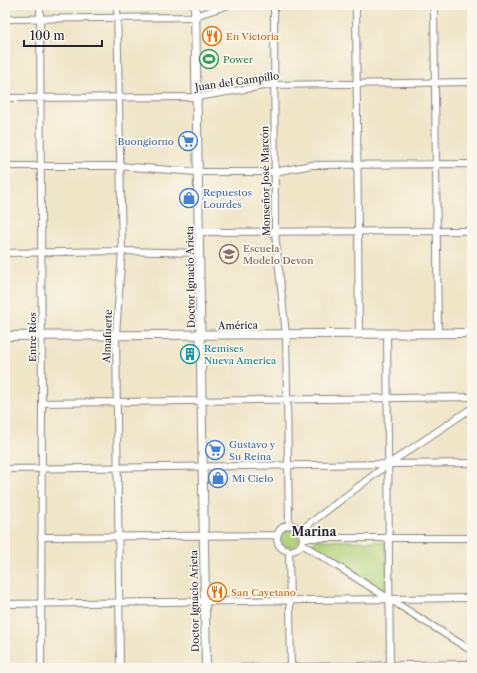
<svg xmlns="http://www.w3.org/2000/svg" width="477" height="673" font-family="'Libre Caslon Text',serif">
<rect width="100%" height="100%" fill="#fbf7ec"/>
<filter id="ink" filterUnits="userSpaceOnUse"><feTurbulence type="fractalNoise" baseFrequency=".025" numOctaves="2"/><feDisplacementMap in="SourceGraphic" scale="8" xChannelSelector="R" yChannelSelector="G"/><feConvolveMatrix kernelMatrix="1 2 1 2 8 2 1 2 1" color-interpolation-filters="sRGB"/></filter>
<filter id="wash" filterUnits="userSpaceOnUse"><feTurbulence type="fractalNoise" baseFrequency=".012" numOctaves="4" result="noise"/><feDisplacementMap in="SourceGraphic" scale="16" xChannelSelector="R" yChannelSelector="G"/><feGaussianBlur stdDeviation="0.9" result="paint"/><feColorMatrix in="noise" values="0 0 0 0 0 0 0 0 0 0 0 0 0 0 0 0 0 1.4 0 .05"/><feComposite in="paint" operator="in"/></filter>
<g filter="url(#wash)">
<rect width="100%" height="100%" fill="#efe5c7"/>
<path fill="#b2d37b" stroke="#6a7a5b" d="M281 538a9 9 0 1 1 18 0a9 9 0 1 1-18 0Z
M317,540L385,542L387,593L313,547L312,543Z"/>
</g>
<g filter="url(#ink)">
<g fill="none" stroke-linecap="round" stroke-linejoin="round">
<g stroke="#888481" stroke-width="8">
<path id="minor" d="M40,5L42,403L41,668
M117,5L122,251L116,334L120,668
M274,5L275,233L286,334L289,524
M356,5L359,334
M434,5L438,333
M5,19L192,17L229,5
M5,98L197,97L270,85L472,82
M5,166H119L197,172H274L312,165L472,164
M199,232L472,231
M5,253L122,251L199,253
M387,333L390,668
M42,403L472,397
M5,469L472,463
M277 538a13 13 0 1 1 26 0a13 13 0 1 1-26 0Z
M301,530L387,465L472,408
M41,537L277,535
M303,538H472
M302,544L472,651
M289,551L291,668
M5,604L472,598
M227,668L472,664"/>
</g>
<g stroke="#888481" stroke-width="10">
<path id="tertiary" d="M195,5L206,668
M5,336L472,333"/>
</g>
<use href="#minor" stroke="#fff" stroke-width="6"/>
<use href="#tertiary" stroke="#fff" stroke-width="8"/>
</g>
</g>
<defs>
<g id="restaurant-ring" transform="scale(1)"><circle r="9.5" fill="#fbf7ec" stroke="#e8710a" stroke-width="1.5"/><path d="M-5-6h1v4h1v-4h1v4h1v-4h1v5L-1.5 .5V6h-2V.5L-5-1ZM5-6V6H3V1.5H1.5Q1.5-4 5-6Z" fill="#e8710a"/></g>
<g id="stadium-ring" transform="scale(1)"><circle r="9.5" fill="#fbf7ec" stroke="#2e9e5b" stroke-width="1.5"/><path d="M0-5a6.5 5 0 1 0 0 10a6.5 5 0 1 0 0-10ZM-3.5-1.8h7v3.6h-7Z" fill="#2e9e5b"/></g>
<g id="supermarket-ring" transform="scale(1)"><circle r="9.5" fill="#fbf7ec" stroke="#3f7fe0" stroke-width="1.5"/><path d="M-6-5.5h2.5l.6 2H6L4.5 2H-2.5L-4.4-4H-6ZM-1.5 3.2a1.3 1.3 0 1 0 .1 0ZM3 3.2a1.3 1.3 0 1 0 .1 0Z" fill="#3f7fe0"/></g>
<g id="shop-ring" transform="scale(1)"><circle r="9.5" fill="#fbf7ec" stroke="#3f7fe0" stroke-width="1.5"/><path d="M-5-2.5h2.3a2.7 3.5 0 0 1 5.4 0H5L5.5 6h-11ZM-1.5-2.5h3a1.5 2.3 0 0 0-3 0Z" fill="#3f7fe0"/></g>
<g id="school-ring" transform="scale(1)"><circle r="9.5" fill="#fbf7ec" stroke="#8d6e63" stroke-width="1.5"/><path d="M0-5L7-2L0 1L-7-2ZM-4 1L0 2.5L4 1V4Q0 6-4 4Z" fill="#8d6e63"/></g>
<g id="building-ring" transform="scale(1)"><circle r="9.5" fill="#fbf7ec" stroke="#0f9aa8" stroke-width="1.5"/><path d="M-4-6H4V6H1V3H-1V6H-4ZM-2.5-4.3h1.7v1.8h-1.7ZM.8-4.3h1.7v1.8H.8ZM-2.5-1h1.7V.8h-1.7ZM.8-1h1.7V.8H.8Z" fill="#0f9aa8"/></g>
</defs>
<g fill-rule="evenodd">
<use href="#restaurant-ring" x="212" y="36"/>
<use href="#stadium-ring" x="209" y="59"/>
<use href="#supermarket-ring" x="188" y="141"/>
<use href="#shop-ring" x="189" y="198"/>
<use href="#school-ring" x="229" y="254"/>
<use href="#building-ring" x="190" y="354"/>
<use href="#supermarket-ring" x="215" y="450"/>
<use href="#shop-ring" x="218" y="478"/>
<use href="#restaurant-ring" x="217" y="592"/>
</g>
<g text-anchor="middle" stroke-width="3.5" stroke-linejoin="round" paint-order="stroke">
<g font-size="10" fill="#c56008" stroke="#fbf7ec" text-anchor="start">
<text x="226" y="40">En Victoria</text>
<text x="231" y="596">San Cayetano</text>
</g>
<g font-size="10" fill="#27864d" stroke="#fbf7ec" text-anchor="start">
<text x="223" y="63">Power</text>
</g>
<g font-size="10" fill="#22223b" stroke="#fbf7ec">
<text transform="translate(237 81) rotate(-8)" y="4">Juan del Campillo</text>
<text transform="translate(265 181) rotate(-91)" y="4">Monseñor José Marcón</text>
<text transform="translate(190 277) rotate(-91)" y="4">Doctor Ignacio Arieta</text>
<text transform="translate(238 325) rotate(-1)" y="4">América</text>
<text transform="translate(107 336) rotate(-88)" y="4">Almafuerte</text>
<text transform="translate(32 337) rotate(-90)" y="4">Entre Ríos</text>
<text transform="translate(194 601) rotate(-91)" y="4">Doctor Ignacio Arieta</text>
</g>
<g font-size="10" fill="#366cbe" stroke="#fbf7ec" text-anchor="start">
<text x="174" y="145" text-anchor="end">Buongiorno</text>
<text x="203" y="196">Repuestos<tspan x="203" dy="12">Lourdes</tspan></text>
<text x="229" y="448">Gustavo y<tspan x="229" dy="12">Su Reina</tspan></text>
<text x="232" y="482">Mi Cielo</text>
</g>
<g font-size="10" fill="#785e54" stroke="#fbf7ec" text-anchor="start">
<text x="243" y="252">Escuela<tspan x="243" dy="12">Modelo Devon</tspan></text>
</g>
<g font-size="10" fill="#0d838f" stroke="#fbf7ec" text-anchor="start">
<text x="204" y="352">Remises<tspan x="204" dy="12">Nueva America</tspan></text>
</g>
<g font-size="12" font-weight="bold" fill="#22223b" stroke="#fbf7ec">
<text x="314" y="536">Marina</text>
</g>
</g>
<rect width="477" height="673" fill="none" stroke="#fbf7ec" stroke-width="20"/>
<path d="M24 40v6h78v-6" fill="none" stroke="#22223b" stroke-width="2"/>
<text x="30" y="40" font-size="12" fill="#22223b" stroke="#fbf7ec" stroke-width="3" paint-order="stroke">100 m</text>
</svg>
